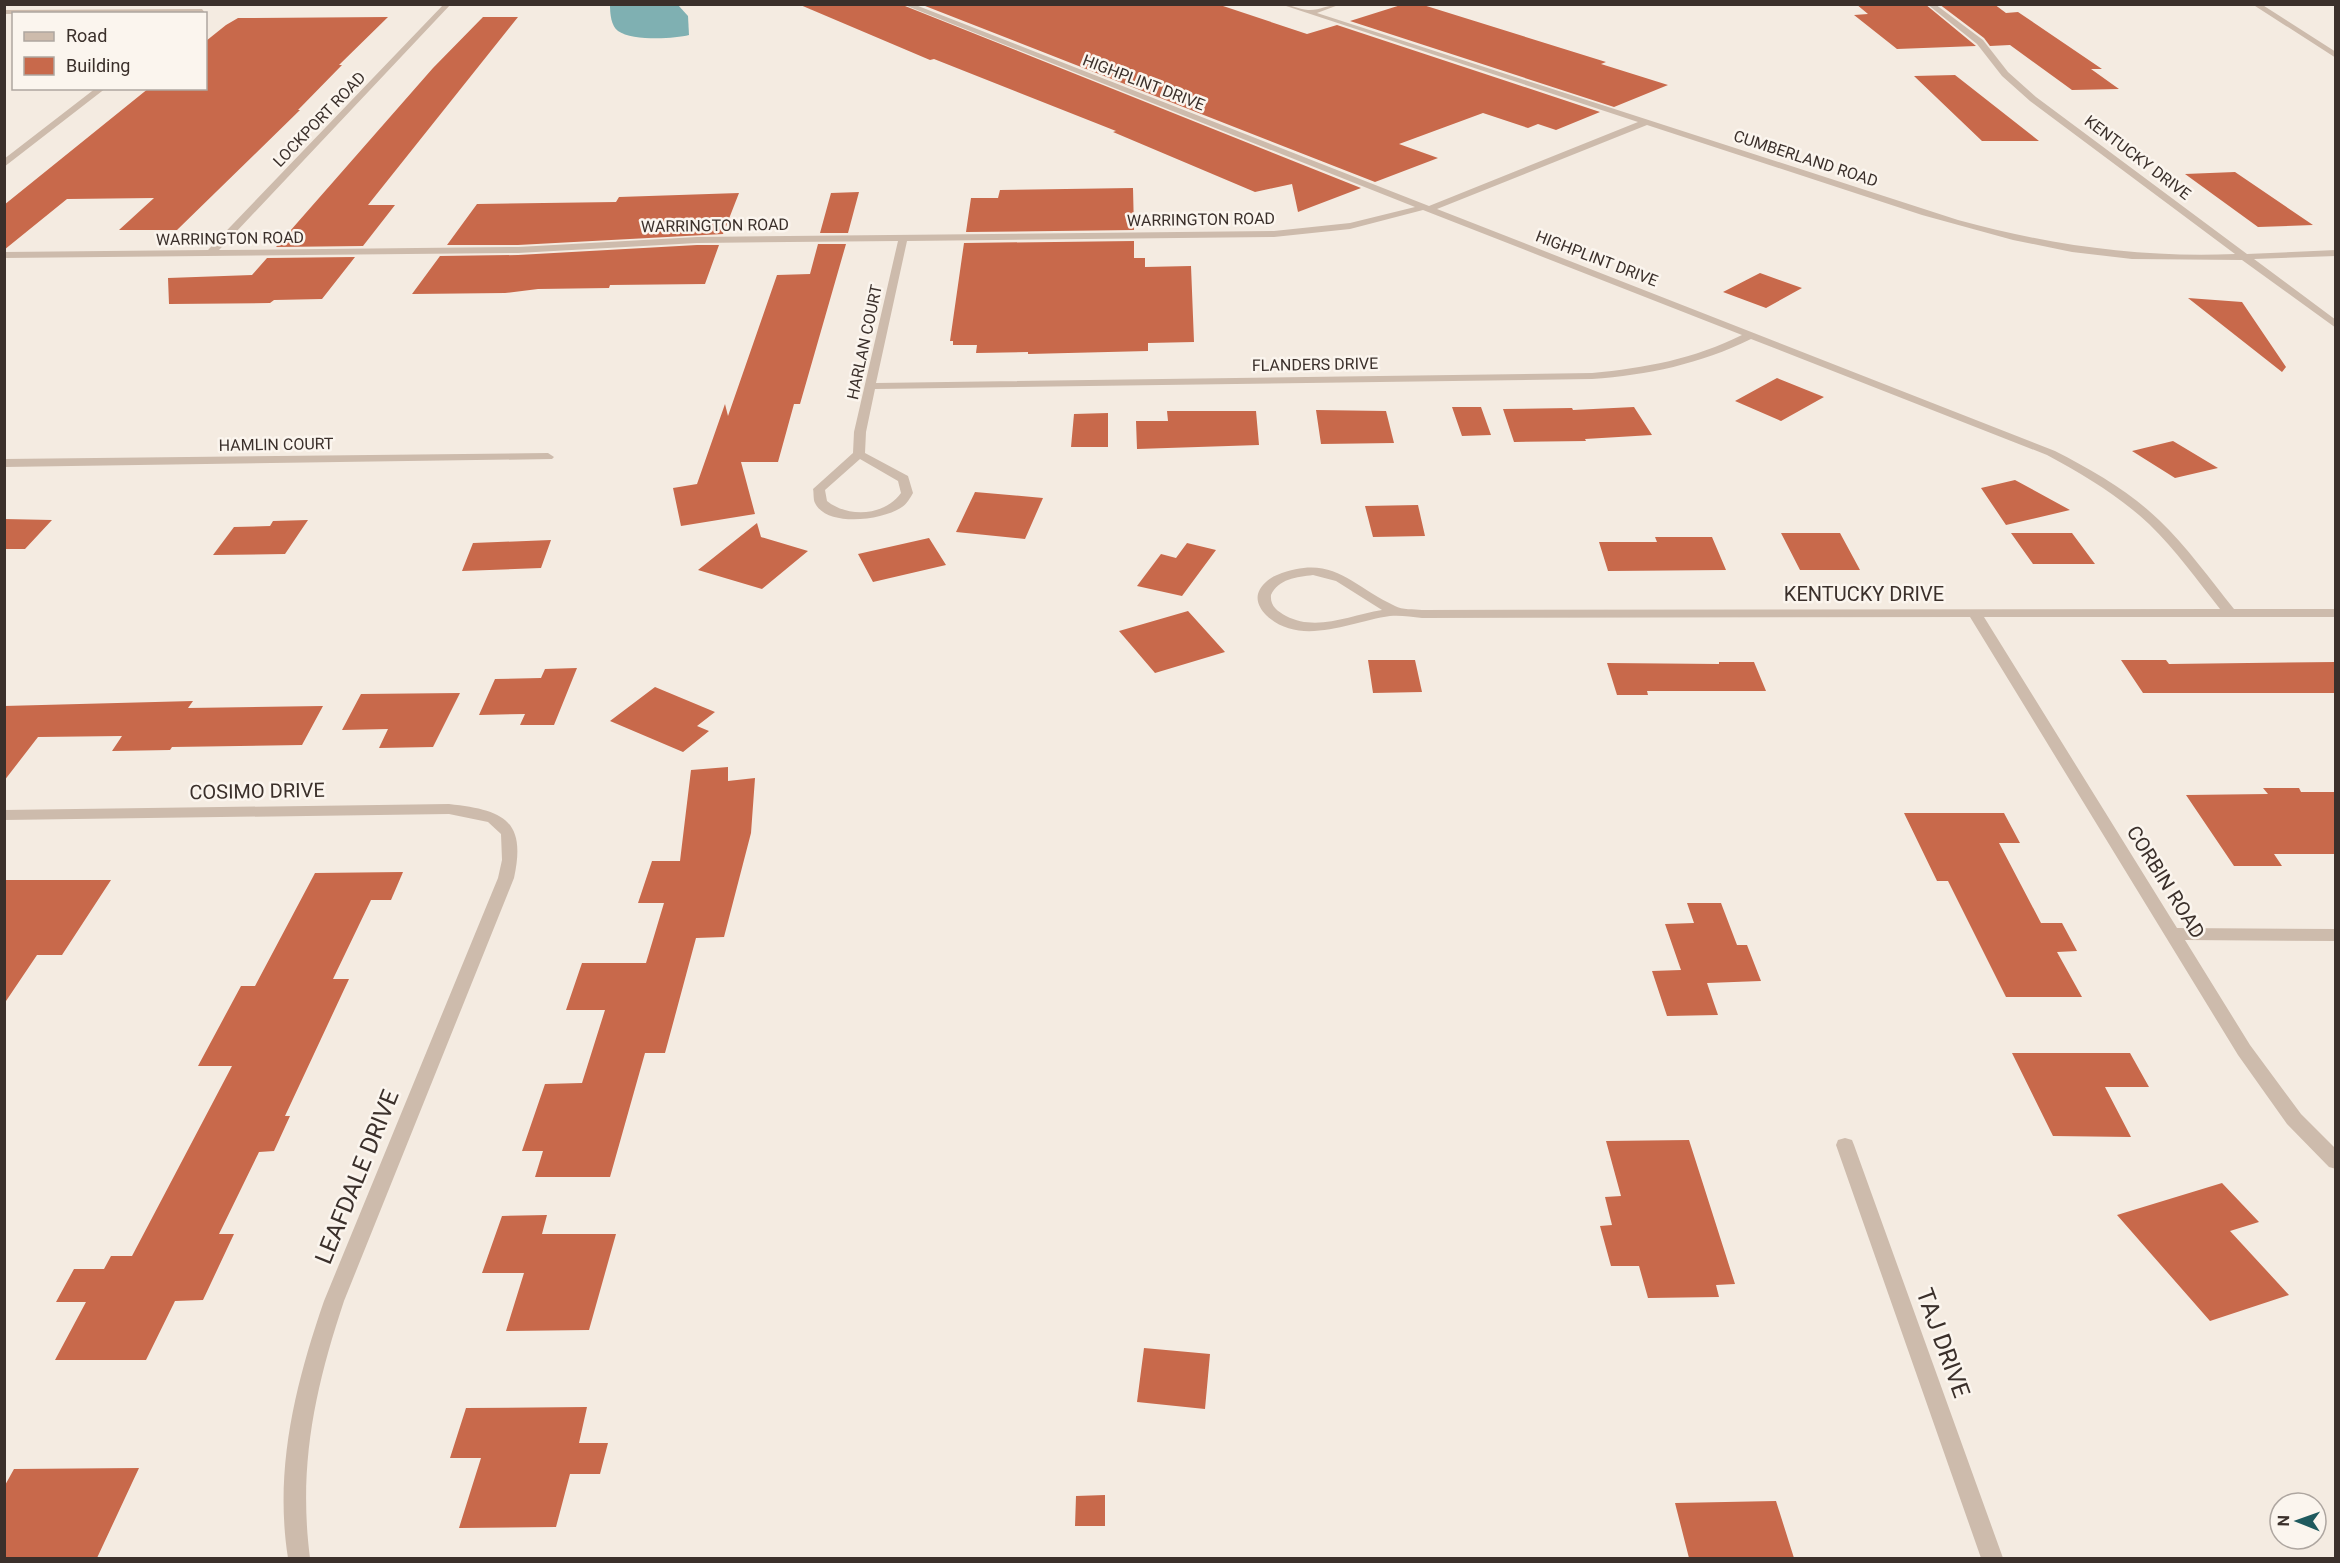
<svg xmlns="http://www.w3.org/2000/svg" width="2340" height="1563" font-family="Roboto,sans-serif">
<rect width="100%" height="100%" fill="#f4ebe1"/>
<path fill="#7fb0b2" d="M610,5H678L688,16L689,35C674,39 632,41 618,31C611,26 610,13 610,5Z"/>
<path fill="#c8694b" d="M798,4H900L1361,188L1298,212L1292,184L1255,192L1113,132L1116,131L934,59L930,60Z
M920,4H1217L1307,34L1337,25L1600,112L1556,130L1538,124L1528,128L1483,113L1399,144L1438,158L1375,182Z
M1404,4H1420L1606,62L1601,64L1668,85L1614,107L1350,21Z
M1856,4H1925L1976,46L1897,49L1854,15L1868,14Z
M1939,4H1994L2006,13L2018,12L2102,69H2091L2119,89L2072,90L2010,45L1990,46L1984,38Z
M388,17L339,65H342L298,110H300L177,230H119L154,198L67,199L4,250V205L149,88H206V41L226,25L238,18Z
M483,17H518L368,205H395L363,246L276,247L433,68Z
M1955,75L2039,141H1982L1914,76Z
M2235,172L2313,225L2258,227L2185,174Z
M1133,188L1134,230L966,232L971,198H998L1000,190Z
M859,192L848,233H820L831,193Z
M739,193L723,234L518,245H447L477,204L616,202L619,197Z
M1134,241V258H1145V267L1191,266L1194,342L1148,343V351L1028,354V352L976,353L977,345H953V341H950L964,243Z
M818,244H846L800,404H794L778,462H741L755,514L681,526L673,488L697,484L725,404L728,416L777,275L810,274Z
M697,245H719L705,284L610,285L609,288L538,289L505,293L412,294L440,256L518,255Z
M355,257L322,299L274,300L270,303L169,304L168,278L252,275L267,258Z
M1760,273L1802,288L1766,308L1723,292Z
M2188,298L2242,302L2286,367L2282,372Z
M1777,378L1824,397L1781,421L1735,401Z
M1452,407H1481L1491,435L1462,436Z
M1634,407L1652,435L1585,439L1586,441L1514,442L1503,409L1572,408L1573,410Z
M1316,410L1386,411L1394,443L1321,444Z
M1167,411H1256L1259,445L1137,449L1136,421H1168Z
M1108,413V447H1071L1074,414Z
M2173,441L2218,468L2175,478L2132,451Z
M2015,480L2070,510L2006,525L1981,488Z
M975,492L1043,498L1025,539L956,532Z
M1418,505L1425,536L1373,537L1365,506Z
M4,519L52,520L25,549H4Z
M308,520L285,554L213,555L234,527L270,526L273,521Z
M757,523L761,537L808,551L762,589L698,570Z
M1781,533H1840L1860,570H1800Z
M2011,533H2072L2095,564H2033Z
M1655,537H1712L1726,570L1608,571L1599,542H1657Z
M929,538L946,565L873,582L858,554Z
M551,540L541,568L462,571L473,543Z
M1187,543L1216,550L1182,596L1137,586L1161,554L1176,558Z
M1188,611L1225,652L1155,673L1119,631Z
M1368,660H1415L1422,692L1373,693Z
M2121,660H2166L2169,664L2336,662V693H2143Z
M1719,662H1754L1766,691H1647L1648,695H1617L1607,663L1719,664Z
M577,668L554,725H520L525,714L479,715L495,679L541,678L545,669Z
M655,687L715,712L697,726L709,731L683,752L610,721Z
M460,693L433,747L379,748L388,729L342,730L361,694Z
M193,701L188,708L323,706L302,745L172,747L170,750L112,751L122,736L38,737L4,781V706Z
M728,767V781L755,778L751,833L724,937L696,938L665,1053H645L610,1177H535L543,1151H522L545,1084L582,1083L605,1010H566L582,963H646L664,903H638L652,861H680L691,770Z
M2263,788H2299L2301,792H2336V854H2274L2282,866H2234L2186,795L2268,794Z
M1904,813H2004L2020,843H1999L2041,923H2062L2077,951L2057,952L2082,997H2006L1948,881H1937Z
M403,872L391,900H371L333,979H349L285,1116H290L274,1151L259,1152L219,1234H234L203,1300L175,1301L146,1360H55L86,1302H56L74,1269H104L111,1256H132L232,1066H198L241,986H255L315,873Z
M4,880H111L62,955H37L4,1004Z
M1687,903H1721L1737,945H1747L1761,981L1707,983L1718,1015L1667,1016L1652,971L1681,970L1665,924L1694,923Z
M2012,1053H2130L2149,1087H2105L2131,1137L2053,1136Z
M1689,1140L1735,1284L1716,1285L1719,1297L1648,1298L1639,1266H1611L1600,1226L1612,1225L1605,1197L1621,1196L1606,1141Z
M2222,1183L2259,1222L2230,1231L2289,1295L2210,1321L2117,1215Z
M547,1215L542,1234H616L589,1330L506,1331L524,1273H482L502,1216Z
M1144,1348L1210,1354L1205,1409L1137,1402Z
M587,1407L579,1443H608L600,1474H570L556,1527L459,1528L481,1458H450L466,1408Z
M139,1468L97,1558H4V1487L14,1469Z
M1105,1495V1526H1075L1076,1496Z
M1776,1501L1794,1558H1689L1675,1503Z"/>
<g fill="none" stroke-linecap="round" stroke-linejoin="round">
<path fill="#cdbbac" fill-rule="evenodd" d="M444,4H451L219,250L518,247L697,237L1274,231L1350,223L1415,207L902,4H913L1429,206L1638,122L1280,4C1290,4 1298,9 1308,10C1317,11 1331,4 1341,4L1317,13L1958,220C2050,245 2140,258 2235,254L2030,101L2002,76L1977,44L1927,4H1935L1983,40L2008,72L2036,97L2247,254L2336,250V256L2254,259L2336,320V328L2242,260L2132,259L2072,252L2013,240L1922,215L1647,125L1437,209L2055,451C2092,470 2129,491 2159,520C2187,547 2210,579 2234,609H2336V617H1984L2177,928L2336,929V941L2185,940L2250,1045L2301,1114L2336,1149V1169L2329,1167L2287,1124L2238,1055L1970,617L1422,618C1411,617 1401,615 1390,616C1352,621 1300,648 1266,615C1261,610 1256,602 1258,594C1260,586 1269,578 1277,575C1333,553 1350,585 1395,606C1402,610 1414,609 1422,610L2220,609C2197,580 2176,550 2149,524C2119,496 2084,475 2047,455L1751,339C1700,364 1648,375 1592,379L875,389L866,432L865,453L908,476L913,493C910,498 907,504 902,507C884,520 827,528 815,503C813,499 814,493 813,489L853,453L854,432L898,241L697,243L518,253L4,258V252L208,250ZM1423,210L1742,335C1694,359 1645,368 1592,373L876,383L907,241L1274,237L1350,229ZM860,459L898,481L901,493C885,516 848,518 827,501L825,490ZM1313,575L1336,581L1382,610C1350,615 1317,632 1286,616C1277,611 1270,606 1271,595C1278,579 1297,577 1313,575Z
M2252,4H2261L2336,52V58Z
M202,9L205,13L4,14V10Z
M96,88H106L4,167V159Z
M548,453L554,457L552,459L4,467V459Z
M449,804C502,810 527,819 514,878L344,1301C315,1388 298,1466 310,1558H288C274,1470 295,1385 324,1301L498,878L502,860L501,834L488,822L449,814L4,820V810Z
M1845,1138L1852,1140L1854,1145L2003,1558H1981L1836,1145L1838,1140Z"/>
</g>
<g text-anchor="middle" stroke-width="5" stroke-linejoin="round" paint-order="stroke">
<g font-size="16" fill="#3b302b" stroke="#fbf5ee">
<text transform="translate(1144 82) rotate(21)" y="6">HIGHPLINT DRIVE</text>
<text transform="translate(319 119) rotate(-46)" y="6">LOCKPORT ROAD</text>
<text transform="translate(2138 157) rotate(37)" y="6">KENTUCKY DRIVE</text>
<text transform="translate(1806 158) rotate(18)" y="6">CUMBERLAND ROAD</text>
<text transform="translate(1201 219) rotate(-1)" y="6">WARRINGTON ROAD</text>
<text transform="translate(715 225) rotate(-1)" y="6">WARRINGTON ROAD</text>
<text transform="translate(230 238) rotate(-1)" y="6">WARRINGTON ROAD</text>
<text transform="translate(1597 258) rotate(21)" y="6">HIGHPLINT DRIVE</text>
<text transform="translate(864 342) rotate(-78)" y="6">HARLAN COURT</text>
<text transform="translate(1315 364) rotate(-1)" y="6">FLANDERS DRIVE</text>
<text transform="translate(276 444) rotate(-1)" y="6">HAMLIN COURT</text>
</g>
<g font-size="20" fill="#3b302b" stroke="#fbf5ee">
<text x="1864" y="601">KENTUCKY DRIVE</text>
<text transform="translate(257 791) rotate(-1)" y="7">COSIMO DRIVE</text>
<text transform="translate(2166 882) rotate(58)" y="7">CORBIN ROAD</text>
</g>
<g font-size="24" fill="#3b302b" stroke="#fbf5ee">
<text transform="translate(357 1177) rotate(-68)" y="8">LEAFDALE DRIVE</text>
<text transform="translate(1943 1343) rotate(70)" y="8">TAJ DRIVE</text>
</g>
</g>
<rect width="2340" height="1563" fill="none" stroke="#3b302b" stroke-width="12"/>
<rect x="12" y="12" width="195" height="78" fill="#fbf5ee" stroke="#aea6a0" stroke-width="1.5"/>
<rect x="24" y="32" width="30" height="9" fill="#cdbbac" stroke="#aea6a0" stroke-width="1.5"/>
<text x="66" y="42" font-size="18" fill="#3b302b">Road</text>
<rect x="24" y="57" width="30" height="18" fill="#c8694b" stroke="#aea6a0" stroke-width="1.5"/>
<text x="66" y="72" font-size="18" fill="#3b302b">Building</text>
<g transform="translate(2298 1521) rotate(271)"><circle r="28" fill="#fbf5ee" stroke="#aea6a0" stroke-width="1.5"/>
<path d="M0-4.5L10 22L0 15L-10 22Z" fill="#1f5a5e"/>
<text y="-9" font-size="16" font-weight="bold" text-anchor="middle" fill="#3b302b">N</text>
</g>
</svg>
